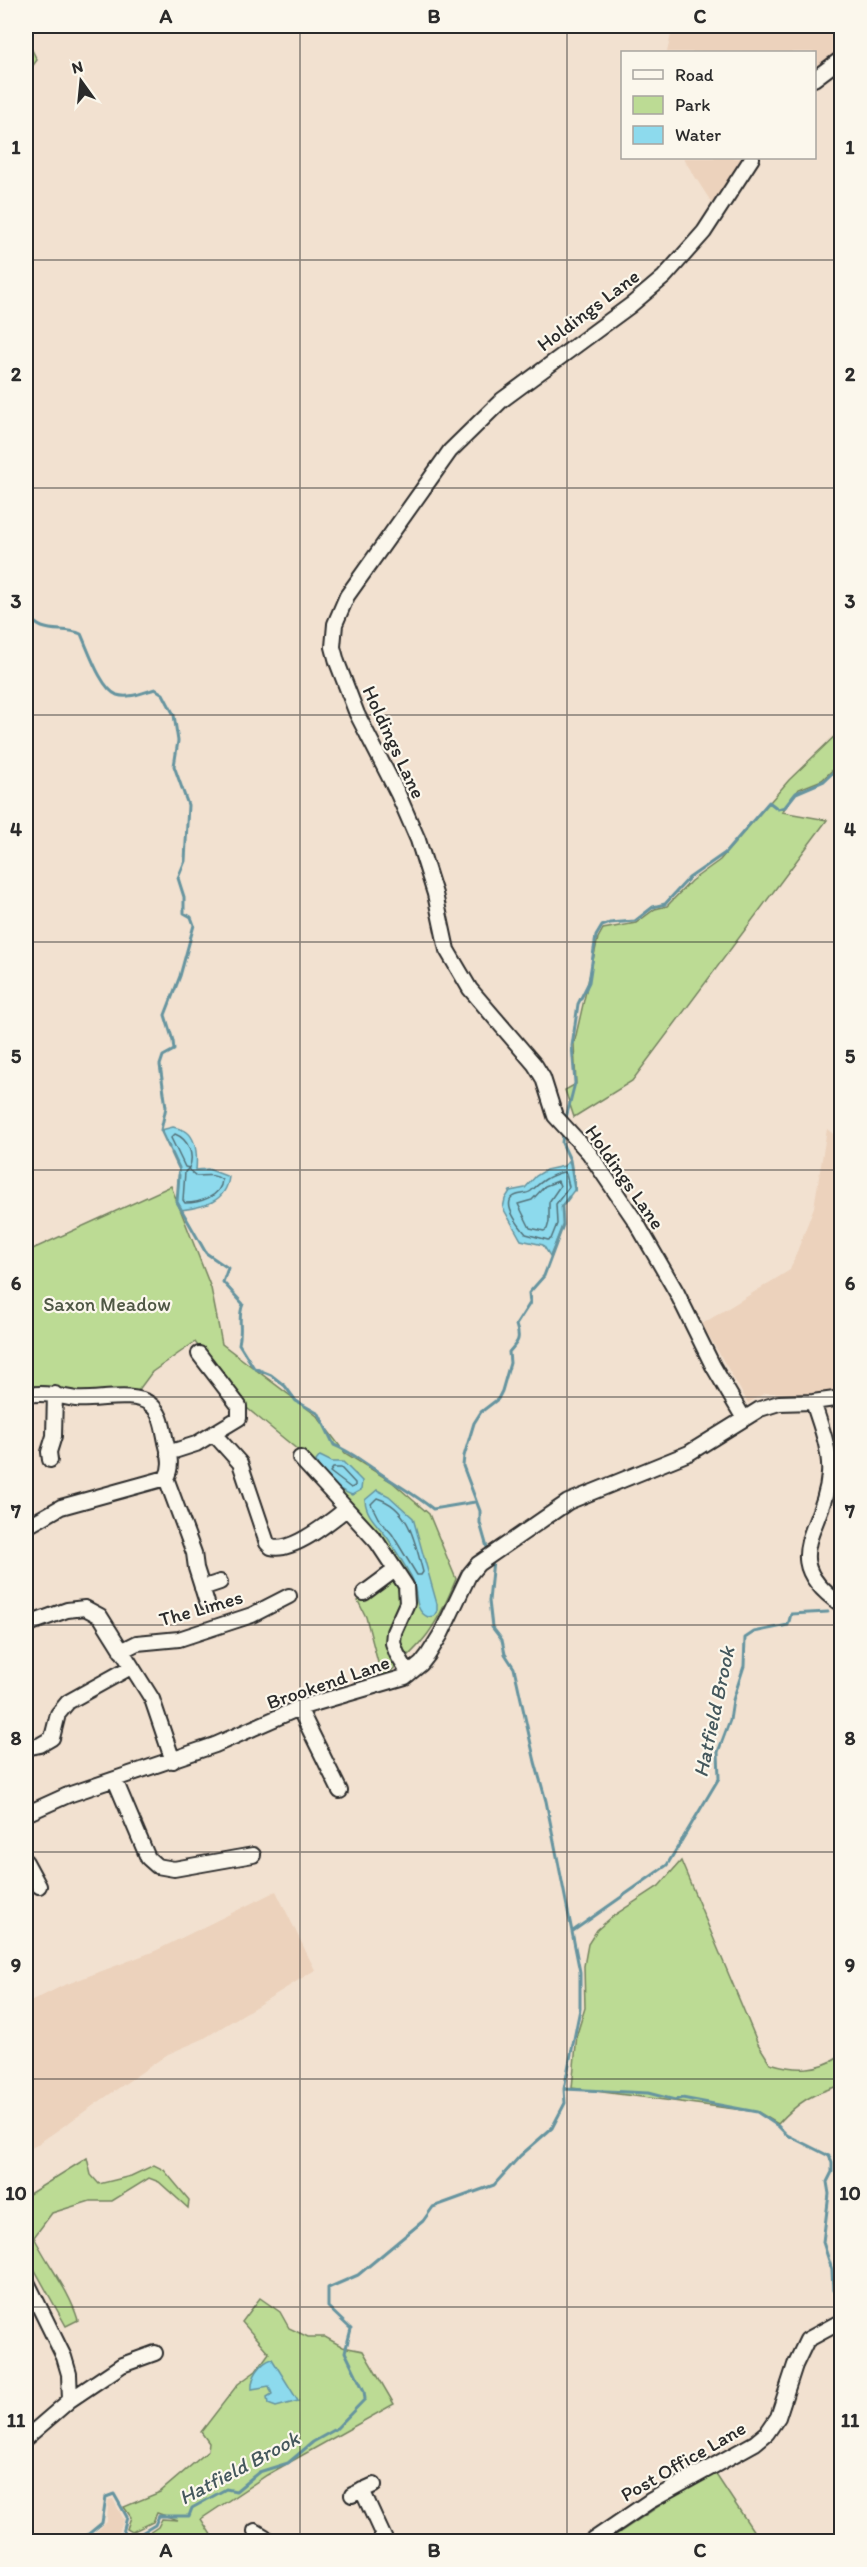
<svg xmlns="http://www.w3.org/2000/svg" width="867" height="2567" font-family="Itim,sans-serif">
<rect width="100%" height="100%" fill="#f2e1d0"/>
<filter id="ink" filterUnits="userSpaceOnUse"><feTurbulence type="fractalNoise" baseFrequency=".0167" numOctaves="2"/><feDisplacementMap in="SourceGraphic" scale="12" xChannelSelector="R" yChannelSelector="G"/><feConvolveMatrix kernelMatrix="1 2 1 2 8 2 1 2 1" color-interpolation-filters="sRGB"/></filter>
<g filter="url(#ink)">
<path fill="#ecd2bc" d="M673,26H841V51L815,73L814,52H667Z
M683,158H747L715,208Z
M827,1129L841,1140V1329L832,1337L835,1346H841V1391L814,1394L765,1393L748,1403L702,1324L790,1270L814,1207Z
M276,1891L315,1970L203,2039L168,2054L26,2152V2004L62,1986L155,1951Z
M113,2499L124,2520L119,2533L124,2539L132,2541L140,2539L158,2527L162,2519L183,2521L215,2541L84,2542L107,2522L108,2500Z"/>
<path fill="#bcdb94" stroke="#748360" stroke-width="1.5" d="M26,38L37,60L26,75Z
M841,730V762L822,780L799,789L782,812L827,820L632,1081L574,1117L565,1090L576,1084L574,1044L598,938L603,929L636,923L655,909L667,906L691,881L720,860L789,780Z
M171,1186L211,1288L222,1344L317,1416L345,1453L392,1482L429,1514L456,1579C437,1626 423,1647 382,1678L366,1617L358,1601L399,1572L304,1455L242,1404L195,1342L152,1372L138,1391L77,1394L43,1386L26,1388V1252Z
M681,1861L758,2044L770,2063C796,2071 818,2071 841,2056V2085C812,2094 799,2101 778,2124L758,2112L572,2088L577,2034L585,2008L584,1966L588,1944L597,1930L613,1916L659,1886Z
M87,2158L91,2175L99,2184L131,2176L154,2165L164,2170L189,2200L188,2208L159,2182L149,2178L112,2201H90L52,2213L34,2237C48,2265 69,2290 78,2320L66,2326L26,2254V2196Z
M260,2298L280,2312L289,2328L308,2337H325L343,2347L363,2351L394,2404L267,2475L201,2519L215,2541H137L158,2527L162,2519L178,2520L157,2513L153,2522L132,2532L127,2529L131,2517L124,2507L160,2492L208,2451L209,2443L201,2432L238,2384L256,2371L269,2353L242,2322Z
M713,2470L760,2541L610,2542V2539Z"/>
<path fill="#8ddaed" stroke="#66949f" stroke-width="1.5" d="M173,1127C177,1128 184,1130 187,1132C197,1140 197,1159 196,1170L208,1169L229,1177C226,1202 204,1207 181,1210L177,1202L179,1168L161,1130Z
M570,1160L575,1189L562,1206L563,1225L550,1256L543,1245L521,1240L503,1208L505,1199L510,1191L525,1188L536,1176L546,1170L564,1166Z
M320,1456L332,1462H343L362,1481L361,1490L352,1495C338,1490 321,1476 316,1461Z
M377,1490L389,1496L413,1518L437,1604V1611L434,1616L428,1617C412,1610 419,1590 411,1576C404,1564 396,1551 389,1540C380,1526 366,1517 365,1500Z
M272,2359L298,2401L276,2407L268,2404L267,2397L272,2394L269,2386L252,2389C251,2377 260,2363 272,2359Z"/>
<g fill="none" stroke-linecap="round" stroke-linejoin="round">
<path stroke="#527179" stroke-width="1.5" d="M175,1134C188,1139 195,1155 189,1168L185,1167L171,1138Z
M188,1169L196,1176C205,1176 214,1173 222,1180C221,1197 199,1203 185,1203L183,1200L185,1172Z
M563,1172L566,1174L569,1187L556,1204L557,1224L551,1239L548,1240L526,1234C520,1227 502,1205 513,1197C518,1193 526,1195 531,1191C542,1181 548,1176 563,1172Z
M558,1181L560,1186L549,1202V1222L547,1229L544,1231L530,1228L518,1204L532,1200L545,1186Z
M333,1468H341L355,1483V1486L351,1488L330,1472Z
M377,1498C410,1508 415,1543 423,1572L421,1575H417L392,1534L378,1518L371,1504Z"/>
<path stroke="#66949f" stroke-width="3" d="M26,616C31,620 37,625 42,627C55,632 68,628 81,634C88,649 101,689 117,695C129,699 144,692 155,689L163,694L174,715L178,741L174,766L188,805L185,861L178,878L184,897V913L191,917L194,925L180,976L165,1015L173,1041L174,1050L163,1056L160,1065L166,1107L161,1130L169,1147
M566,1118L575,1083L572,1046L578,1004L589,982L596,936L602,926L610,923L635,921L653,907L665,904L689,878L725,853L769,802L778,809L785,807L796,793L824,781L842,764
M563,1134L562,1143L570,1160L575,1190
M172,1153L179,1168
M179,1175L177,1202L206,1253L228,1268L223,1282L243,1304C237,1318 243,1328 239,1344L254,1368L271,1375L285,1386L296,1401L319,1414L334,1445C349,1451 360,1460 374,1469C394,1483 414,1494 433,1509L475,1502
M488,1551L480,1523V1511L463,1466L464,1456L474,1423L481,1412L498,1399L502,1391L510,1363L509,1352C518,1342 521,1339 516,1325L530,1303L529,1293L544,1276L563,1225L562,1206L569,1197
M834,1589L842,1584
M573,1931L667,1865L719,1778L718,1752L730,1720L733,1700L744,1666L745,1638L754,1632L788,1625L791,1614L828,1612
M564,2089L648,2093L675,2100L682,2098L757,2112L778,2126L787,2135L829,2156L832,2163V2172L827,2182L829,2194L823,2242L832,2270L833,2290L842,2302
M79,2542L102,2523L106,2497L114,2494L127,2517L123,2533L133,2538L155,2525L159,2516H189L192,2508L226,2489L236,2491L259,2472L288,2463L313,2442L336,2429L365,2399L364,2391L345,2352L351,2329L328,2307V2288L358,2275L423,2221L433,2207L494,2185L520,2156L552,2128L565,2103L564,2089L580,2009V1972L546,1801L535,1762L514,1668L505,1654L502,1640L492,1627L489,1601L493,1560"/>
<g stroke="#2b2b2b" stroke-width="18">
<path id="minor" d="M814,79L842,58
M26,1395C47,1392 56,1396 76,1399C97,1401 134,1391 150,1404C162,1413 163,1428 166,1442C169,1454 173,1466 166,1478L194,1553L196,1568L207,1603
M813,1402C820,1424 831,1451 829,1474C825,1530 774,1559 842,1605
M743,1417L713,1366L677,1293L636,1222L589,1153L555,1116L543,1078L535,1065L470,989L447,950L435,894L418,840L398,794L357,714L337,662L333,647L335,624L347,596L450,451L502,400L631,305L664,277L704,232L752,158
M214,1434L240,1463L267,1543L271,1547C292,1553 330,1522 346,1509
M168,1453L196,1444L239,1418V1406L199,1354
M300,1458L377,1542L406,1586L407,1603L394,1632L393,1643L397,1654L409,1674
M50,1460L49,1452L54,1436L55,1394
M26,1527L61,1507L166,1478
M202,1588L220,1582
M364,1593L395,1570
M26,1625L67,1610L85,1608L100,1616L152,1699L173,1761
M121,1651L137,1643L179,1639L252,1615L289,1596
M299,1708L340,1791
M26,1748L40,1745L52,1738L58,1714L68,1702L131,1667
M115,1780L148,1858L157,1866L174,1869L253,1855
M26,1814L68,1795L215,1745L299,1708L405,1677L421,1664L428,1655L441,1634L469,1575L478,1564L568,1502L689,1453L760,1409L779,1403L813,1402L842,1398
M26,1862L39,1886
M26,2280L64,2357L69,2374L70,2400L26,2438
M70,2400L122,2365L155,2353
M362,2490L386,2542
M352,2495L374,2485
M255,2531L265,2537L266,2542
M590,2542L650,2501L755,2443L767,2433L778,2417L795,2365L807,2340L842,2321"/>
</g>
<use href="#minor" stroke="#fbf7ec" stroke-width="14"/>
</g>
</g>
<path fill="none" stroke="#2b2b2b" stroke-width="1.5" stroke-opacity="0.55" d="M300,26V2542M567,26V2542M26,260H842M26,488H842M26,715H842M26,942H842M26,1170H842M26,1397H842M26,1625H842M26,1852H842M26,2079H842M26,2307H842"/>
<g text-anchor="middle" stroke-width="4.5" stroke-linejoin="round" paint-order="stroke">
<g font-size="20" fill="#2b2b2b" stroke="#fbf7ec">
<text transform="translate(588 310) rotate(-37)" y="7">Holdings Lane</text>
<text transform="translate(394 742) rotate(65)" y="7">Holdings Lane</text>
<text transform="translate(625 1177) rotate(55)" y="7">Holdings Lane</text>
<text transform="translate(201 1608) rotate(-16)" y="7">The Limes</text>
<text transform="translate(328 1682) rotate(-19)" y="7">Brookend Lane</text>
<text transform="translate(683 2461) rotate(-30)" y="7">Post Office Lane</text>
</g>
<g font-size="20" fill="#4f5745" stroke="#fbf7ec">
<text x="107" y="1311">Saxon Meadow</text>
</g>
<g font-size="21" font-style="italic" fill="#44575c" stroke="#fbf7ec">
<text transform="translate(714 1712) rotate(-78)" y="7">Hatfield Brook</text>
<text transform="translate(239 2468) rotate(-28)" y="7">Hatfield Brook</text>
</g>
</g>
<rect width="867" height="2567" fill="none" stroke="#fbf7ec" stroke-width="66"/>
<rect x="621" y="51" width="195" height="108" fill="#fbf7ec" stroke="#a8a59f" stroke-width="1.5"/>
<rect x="633" y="70" width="30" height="9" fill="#fbf7ec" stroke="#a8a59f" stroke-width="1.5"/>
<text x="675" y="81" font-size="18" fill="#2b2b2b">Road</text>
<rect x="633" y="96" width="30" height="18" fill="#bcdb94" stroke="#a8a59f" stroke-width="1.5"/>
<text x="675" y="111" font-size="18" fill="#2b2b2b">Park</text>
<rect x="633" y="126" width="30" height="18" fill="#8ddaed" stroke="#a8a59f" stroke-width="1.5"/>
<text x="675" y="141" font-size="18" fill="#2b2b2b">Water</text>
<g transform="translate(81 81) rotate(345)" stroke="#fbf7ec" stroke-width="4.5" paint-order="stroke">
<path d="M0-4.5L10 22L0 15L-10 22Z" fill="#2b2b2b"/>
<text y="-9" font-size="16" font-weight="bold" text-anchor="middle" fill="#2b2b2b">N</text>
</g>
<rect x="33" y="33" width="801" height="2501" fill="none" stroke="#2b2b2b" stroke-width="2"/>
<g font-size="20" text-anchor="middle" font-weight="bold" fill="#2b2b2b">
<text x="166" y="23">A</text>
<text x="434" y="23">B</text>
<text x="700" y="23">C</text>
<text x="16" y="154">1</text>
<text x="850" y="154">1</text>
<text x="16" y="381">2</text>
<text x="850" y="381">2</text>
<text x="16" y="608">3</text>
<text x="850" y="608">3</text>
<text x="16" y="836">4</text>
<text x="850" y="836">4</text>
<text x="16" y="1063">5</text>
<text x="850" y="1063">5</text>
<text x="16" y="1290">6</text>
<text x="850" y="1290">6</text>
<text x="16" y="1518">7</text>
<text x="850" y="1518">7</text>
<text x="16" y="1745">8</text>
<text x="850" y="1745">8</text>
<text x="16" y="1972">9</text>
<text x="850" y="1972">9</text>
<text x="16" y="2200">10</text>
<text x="850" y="2200">10</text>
<text x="16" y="2427">11</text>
<text x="850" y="2427">11</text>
<text x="166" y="2557">A</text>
<text x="434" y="2557">B</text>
<text x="700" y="2557">C</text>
</g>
</svg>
